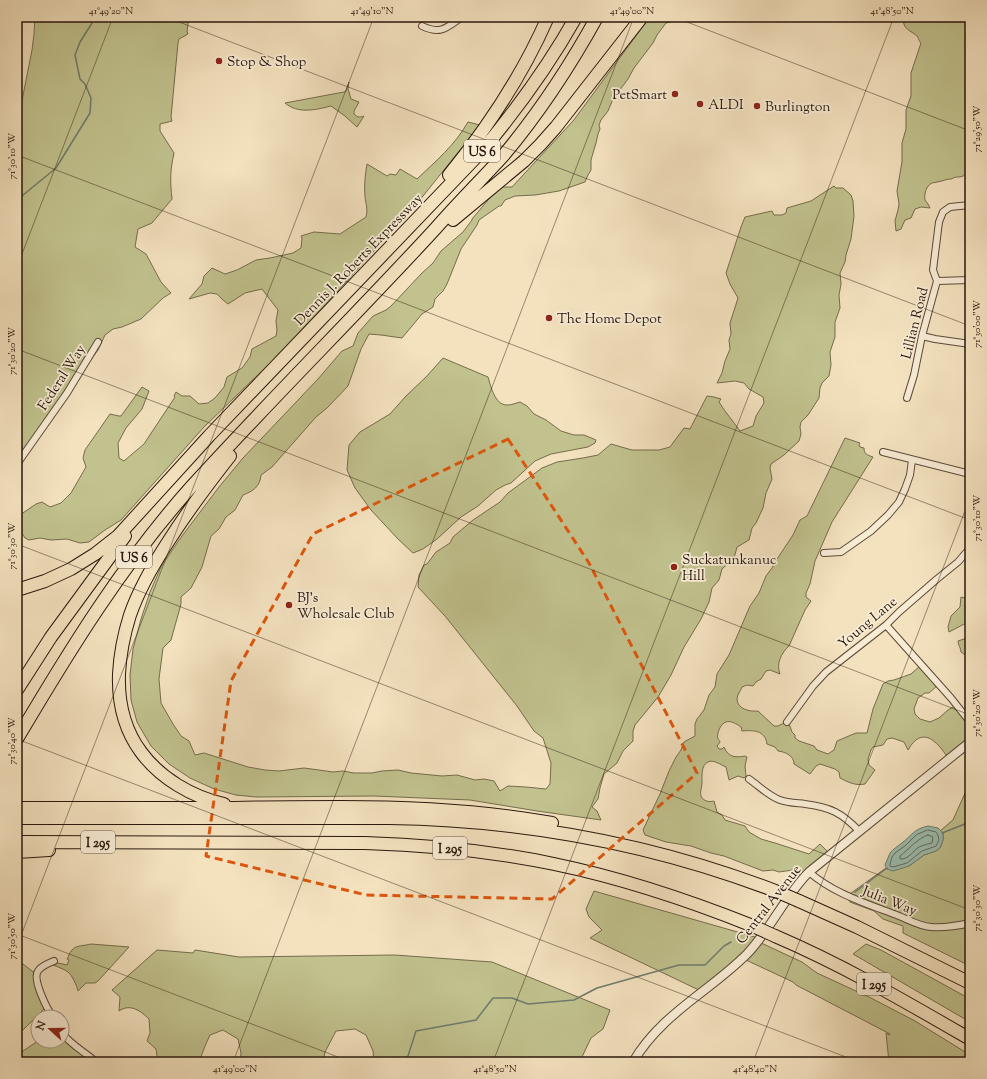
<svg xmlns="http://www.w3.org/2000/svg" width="987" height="1079" font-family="'Sorts Mill Goudy',serif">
<rect width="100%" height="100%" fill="#f4e2bf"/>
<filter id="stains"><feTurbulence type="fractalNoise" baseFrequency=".005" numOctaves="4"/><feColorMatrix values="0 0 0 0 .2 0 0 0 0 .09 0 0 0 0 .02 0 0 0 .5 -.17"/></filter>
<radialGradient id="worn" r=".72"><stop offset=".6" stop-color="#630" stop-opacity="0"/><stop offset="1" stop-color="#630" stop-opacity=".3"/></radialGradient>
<path fill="#c1c28e" stroke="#756c4d" d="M35,17H189L187,31L188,34L179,39L178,43L171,117L172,121L160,124V131L174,153C170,171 170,181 172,199L152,223L138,229L135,247L146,254L161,282L171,293L163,298L141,319L122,327L113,329L105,335L98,350L17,462V126L32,50L34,34Z
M650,17H669L668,19L671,22L666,23L657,35L653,43L634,68L628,79L613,99L608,111L601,120L599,125L600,129L598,134L596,143L591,160V170L588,175L585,182L559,191L535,195L515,196L505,200L501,206H499L479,220L477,225L461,249L447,284L443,291L435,299L433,307L422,314L402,338L381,335L369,334L361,349L348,386L327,408L316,417L272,467L261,475C260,487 253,491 243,495L235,510L226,517L219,529L211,536L202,567L191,588L181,597V604L171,640L163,648L159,679L161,703L173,724L181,736L189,741L195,755L204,753L248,767L265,770L279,771L304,768L319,770L333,772L343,771L354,773H372L382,771L398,770L411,773L442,776L457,775L475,780L484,779L494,781L500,791L508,786L526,787L546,789L550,784L551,763L543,738L534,731L517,706L445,616L418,587L419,575L424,565L427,564L436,552L450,543L453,537L473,520L500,502L508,493L542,468L557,462L583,458L598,455L611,444L632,450H659L670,447L684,428L690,429L707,396L714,397L721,399L719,402C725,412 733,421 740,431L753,426L756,416L764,403L763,397L749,389L744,383L735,381L717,383L722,373L725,361L730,349L729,340L731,334L730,323L738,298L730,284L726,273L741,227L745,217L772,211L774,215H782L786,213L787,208L811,201L834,186L836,188H843L851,195L853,201L854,216L851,239L846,255L845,262L840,273L841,284L839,295L840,308L835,322V337L830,352L831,365L829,376L822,383L820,388L819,398L808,415L801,422L800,427L801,434L799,441L784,455L771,464L770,468L772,479L766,493L763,508L756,523L752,528L749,540L737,547L734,558L722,569L719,580L712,588L709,602L701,619L684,647L671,675L658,697L635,725L633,731V741L623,751L617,763L604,774L600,788L598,799L592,807L597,811L601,820L537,811L470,800L374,796L256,797L236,795L214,789L190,778L169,764L151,746L137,722L131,700L130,675L133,649L141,619L150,592L161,567L179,540L219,487L243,458L318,379L342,351L353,346L358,333L373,316L386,310L391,306L422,273L433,263L441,251L463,232L472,220V219L499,187H512L573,121Z
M903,17H970V92L969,95L970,109V169C967,173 965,176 960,177C956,177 955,177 951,179C947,179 945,180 942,181C939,182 935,182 932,183C926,186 924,194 925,200L928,204L930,208L921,207L915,209L911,218L905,220L901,229L896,231L895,221L898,210L899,204L897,191L902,162V143L906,129V110L911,96V73L921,43C920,43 918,38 918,37C910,29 903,31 903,17Z
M349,82L348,89L351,99L359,102L354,111V114C357,117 359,118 364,116L357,127L345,116L331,106C315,110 298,114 285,103L344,92L346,91Z
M468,122L480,125L415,206L324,306L269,364L204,427L121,520L105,530L89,542L80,543L67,539L51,540L40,538L29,540L25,538L21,532L17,531V517L36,504L42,502L50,507L61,503L71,493L86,467L83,458L85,450L110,414L119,416H121L142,387L149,391L142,409L126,428L118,443L119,458L124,461L144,444L175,397L174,396L176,392L182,396H190L199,404L208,403L215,398L224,387L227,377L242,368L250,357L252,349L276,336L277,330L276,321L278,310L262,289L245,293L228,304L223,300L217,294L210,293L189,299L202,284L204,276L212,268L225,274L237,270L256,260L270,258L293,253L301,248L302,238L301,236L314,232L340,234L366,217C368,209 366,205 365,197C364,186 365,175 367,164L387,176L390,174L396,175L400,169L417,179C436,161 455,145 468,122Z
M443,358L488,377C491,387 495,405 507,405C512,405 516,403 520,402L527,406L534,414L546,420L561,431L574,435H584L596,440L595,443L588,447L551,454L535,461L511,483L505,485L496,490L478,506L461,517L437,539L423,549L413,553L398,539L371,510L355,488L347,470L349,445L360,432L390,414L406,396L426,377Z
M845,438L860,443L859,445L860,447L864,448C864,454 867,455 873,457L832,522L815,561L810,584L806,593V597L811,601L805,610L789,646C781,653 776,664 780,674L770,670L766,671L761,679L756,682L753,686L747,685L742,687C741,690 737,695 737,699C737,709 750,712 758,711L774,726H778L788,721L792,732L795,735V738L799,741L814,746L817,750L828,754L834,750L837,741L856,733H867L873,709L883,684L888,681L894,680L911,674L921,665L938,685L929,693H925L918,698L914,709L915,714L920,719L930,722L939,718L948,710L956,705L970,722V741L948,758C937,741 922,725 908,750L904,742L892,738L887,739L883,745L873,747L871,750L868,759L869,765L875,770L865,784C855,786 848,782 840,778L839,772L835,769L820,764L816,766L810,774L794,764C794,756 786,752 778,751L775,747L767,744C765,730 753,730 742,731L741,727C737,724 730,720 726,722C721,723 716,734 718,739C719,740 720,741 720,742L717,746L719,749H722L724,747C728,757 735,758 745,756L747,757L745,766L746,776L744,778L738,776L729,780L726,767C721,765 713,759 708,762C701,765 702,776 702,782C702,787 699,794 702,798C706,802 710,802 714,801L717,812L722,815L725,820L745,826L749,832L761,839L775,843L809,854L820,844L831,855L803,877L793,870L779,872L773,870L763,871L724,856L711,853L691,846L666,842L645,835L643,830L660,794L669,771L676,757L681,750L684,742L695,736V724L697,719L704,710L709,695L715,687L717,674L729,655L750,606L759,593L766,576L772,568L777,559L793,535L800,520L807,516Z
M961,597L970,599V621L949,632L948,627L951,616L960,607Z
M970,637V658L961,652C961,648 958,645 958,641Z
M970,782V966L903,933V926L883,919L874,911L850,902L847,896L886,868L887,869L909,866L924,855L936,851L940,848L943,840V833L940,831L953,820Z
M594,891L755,937L759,939V942L802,962L817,973L871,998L915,1021L970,1055V1062H889L886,1033L890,1035V1034L796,985L793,982L746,960L703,992L590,938L602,930L589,917L586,909Z
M91,944L129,947L98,981L95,983H86L78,991C77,986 72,975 68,972C64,969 58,967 53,965L58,963L67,965L69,960L67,959C69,956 69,953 72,950C76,945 84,946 91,944Z
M866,944L881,950L970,999V1022L853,954Z
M157,950L193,953L195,950L239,957L395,955L492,962L610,1010L603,1029L591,1038L582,1057L579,1062H374L373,1051L366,1035L355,1029L336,1031L325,1052L323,1062H240L241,1053L238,1039L223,1030L210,1035L205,1046L199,1062H162L157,1056L156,1049L147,1041L150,1033L149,1019C141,1011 130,1003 119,1011L120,997L112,990Z
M19,961L36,974L45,1008L17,1036V962Z
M62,1033L97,1062H17V1055L38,1041H62Z"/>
<path fill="#9cbeb0" stroke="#6e7b6e" d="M928,826L938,828L943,833V840L940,848L936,851L924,855L909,866L893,871L887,869L885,865C887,861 888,857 890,853C893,849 898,846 902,843C912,835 914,829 928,826Z"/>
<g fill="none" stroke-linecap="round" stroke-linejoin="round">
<path stroke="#626a5e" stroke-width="1" d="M928,830L936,832L938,835L939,840L936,846L922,851L907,863L893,867L890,866V864L892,857L895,853L906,845L916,835Z
M928,835L933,837L932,843C928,844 923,845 919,847C913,851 908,860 900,859V856C909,849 918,838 928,835Z"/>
<path stroke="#6e7b6e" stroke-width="1.5" d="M17,200L56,168L90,113L91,98L85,84L80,79L75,55L80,42L92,23L91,17
M942,833L970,822
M855,892L887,868
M406,1062L416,1031L476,1020L493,998H512L528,1004L574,1000L597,988L679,965H705L724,946L731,942"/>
<g stroke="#5c4a39" stroke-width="8">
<path id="minor" d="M422,26C441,35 446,28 462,17
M937,281L970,280
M922,336L935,339L970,344
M907,398L914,375L922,336L937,281L933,270L939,222L943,212L950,207L970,205
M883,452L970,474
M17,464L67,393L98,342
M824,553L841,552L871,531L888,515L899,502L905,489L910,475L912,460
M886,625L951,698L970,722
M787,722L813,686L826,672L886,625L899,612L937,579L958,562L970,548
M749,779C759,786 769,796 780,800C788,803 797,803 805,804C830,807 842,813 859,831
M809,872C834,894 868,904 899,916C909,920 919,926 931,927C944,928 957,926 970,923
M53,1017C47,1009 32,979 38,971C41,966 49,963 54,961
M62,1033C71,1045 85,1052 96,1062"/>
</g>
<g stroke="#5c4a39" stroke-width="10">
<path id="tertiary" d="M633,1062C661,1014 709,992 747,954C771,929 785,896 809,872L970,742"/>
</g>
<g stroke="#29170c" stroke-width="14">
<path id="motorway" d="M449,175C489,126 523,74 548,17
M453,220L524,161L540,145L556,127L642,17
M17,590L45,581L71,569L95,554L118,536L209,436L482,151C517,109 549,65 576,17
M17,690L51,637L125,536
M17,739C69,651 123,563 192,486C272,398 356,315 436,228C458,203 481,180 503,156C539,113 570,66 597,17
M224,804C192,797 160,778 141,752C124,729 118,702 119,674C120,654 124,634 130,615C139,589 153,565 168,542C187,512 208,484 230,456
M17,808H234C270,807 305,807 340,807C411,807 482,810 552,823
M17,818H389C522,820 654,844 778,892
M17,842L365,843C428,845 492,851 554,864C622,878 688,900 753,926
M17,852L49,850
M799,901L857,927L970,983
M775,936C843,965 906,1002 970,1039"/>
</g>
<use href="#minor" stroke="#f8ecd5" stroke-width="6"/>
<use href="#tertiary" stroke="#f8ecd5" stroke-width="8"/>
<use href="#motorway" stroke="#f4e2bf" stroke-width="12"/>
<g stroke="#29170c" stroke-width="14" stroke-linecap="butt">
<path id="motorway-bridge" d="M778,892L799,901
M753,926L775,936"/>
</g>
<use href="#motorway-bridge" stroke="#f4e2bf" stroke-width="12"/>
</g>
<path fill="none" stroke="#de560c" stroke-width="3" stroke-dasharray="8 5" stroke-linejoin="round" d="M508,439L589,563L697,773L552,899L366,895L206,856L231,681L313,534Z"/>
<path fill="none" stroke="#29170c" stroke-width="1" stroke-opacity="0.45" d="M166,17L970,326M674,17L970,131M17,155L970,520M17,267L113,17M17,349L970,715M17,544L970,910M17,739L859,1062M17,934L351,1062M17,946L374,17M233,1062L634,17M493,1062L894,17M753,1062L970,498"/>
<g fill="#8f2418" stroke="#f8ecd5" stroke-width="1.5">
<circle cx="219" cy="61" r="4"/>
<circle cx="675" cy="94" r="4"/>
<circle cx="700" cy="104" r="4"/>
<circle cx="757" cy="106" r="4"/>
<circle cx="549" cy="318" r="4"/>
<circle cx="674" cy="567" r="4"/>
<circle cx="289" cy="605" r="4"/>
</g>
<g text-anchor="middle" stroke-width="3.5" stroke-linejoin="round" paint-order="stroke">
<g fill="#f8ecd5" stroke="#675748" stroke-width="1">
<rect x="464" y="140" width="36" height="22" rx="3"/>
<rect x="116" y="546" width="36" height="22" rx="3"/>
<rect x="81" y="831" width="34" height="22" rx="3"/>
<rect x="433" y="837" width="34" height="22" rx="3"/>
<rect x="857" y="973" width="34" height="22" rx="3"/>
</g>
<g font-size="13" font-weight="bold" fill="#29170c">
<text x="482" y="156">US 6</text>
<text x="134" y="562">US 6</text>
<text x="98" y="847">I 295</text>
<text x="450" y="853">I 295</text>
<text x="874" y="989">I 295</text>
</g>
<g font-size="14" fill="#29170c" stroke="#f8ecd5" text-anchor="start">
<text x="227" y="66">Stop &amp; Shop</text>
<text x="667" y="99" text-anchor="end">PetSmart</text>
<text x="708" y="109">ALDI</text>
<text x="765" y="111">Burlington</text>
<text x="557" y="323">The Home Depot</text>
<text x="682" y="564">Suckatunkanuc<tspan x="682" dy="16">Hill</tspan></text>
<text x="297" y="602">BJ's<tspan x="297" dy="16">Wholesale Club</tspan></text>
</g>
<g font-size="14" fill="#29170c" stroke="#f8ecd5">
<text transform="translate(358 259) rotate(-46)" y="5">Dennis J. Roberts Expressway</text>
<text transform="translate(914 323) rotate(-76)" y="5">Lillian Road</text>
<text transform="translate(61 377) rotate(-57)" y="5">Federal Way</text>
<text transform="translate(867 622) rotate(-40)" y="5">Young Lane</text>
<text transform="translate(890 900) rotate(22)" y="5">Julia Way</text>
<text transform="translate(768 904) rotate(-52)" y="5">Central Avenue</text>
</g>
</g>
<rect width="987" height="1079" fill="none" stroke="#f4e2bf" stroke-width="44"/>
<g transform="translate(50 1029) rotate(291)"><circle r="19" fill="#f8ecd5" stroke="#a59785"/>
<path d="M0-3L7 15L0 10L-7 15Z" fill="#8f2418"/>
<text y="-6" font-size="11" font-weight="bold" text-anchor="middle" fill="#29170c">N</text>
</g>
<rect x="22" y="22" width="943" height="1035" fill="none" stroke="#29170c" stroke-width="1.5"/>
<g font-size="10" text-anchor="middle" fill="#29170c">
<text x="111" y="14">41°49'20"N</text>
<text x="372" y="14">41°49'10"N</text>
<text x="632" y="14">41°49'00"N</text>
<text x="892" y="14">41°48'50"N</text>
<text transform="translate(976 129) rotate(-90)" y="4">71°29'50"W</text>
<text transform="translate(11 156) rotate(-90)" y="4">71°30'10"W</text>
<text transform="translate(976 324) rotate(-90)" y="4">71°30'00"W</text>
<text transform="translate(11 351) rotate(-90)" y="4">71°30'20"W</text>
<text transform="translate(976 518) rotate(-90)" y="4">71°30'10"W</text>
<text transform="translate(11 546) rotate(-90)" y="4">71°30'30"W</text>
<text transform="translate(976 713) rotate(-90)" y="4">71°30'20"W</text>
<text transform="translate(11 741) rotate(-90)" y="4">71°30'40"W</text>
<text transform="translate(976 908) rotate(-90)" y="4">71°30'30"W</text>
<text transform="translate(11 936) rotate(-90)" y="4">71°30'50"W</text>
<text x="235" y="1072">41°49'00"N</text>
<text x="495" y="1072">41°48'50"N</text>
<text x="755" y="1072">41°48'40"N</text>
</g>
<rect width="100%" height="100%" filter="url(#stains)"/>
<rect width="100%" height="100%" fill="url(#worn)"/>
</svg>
